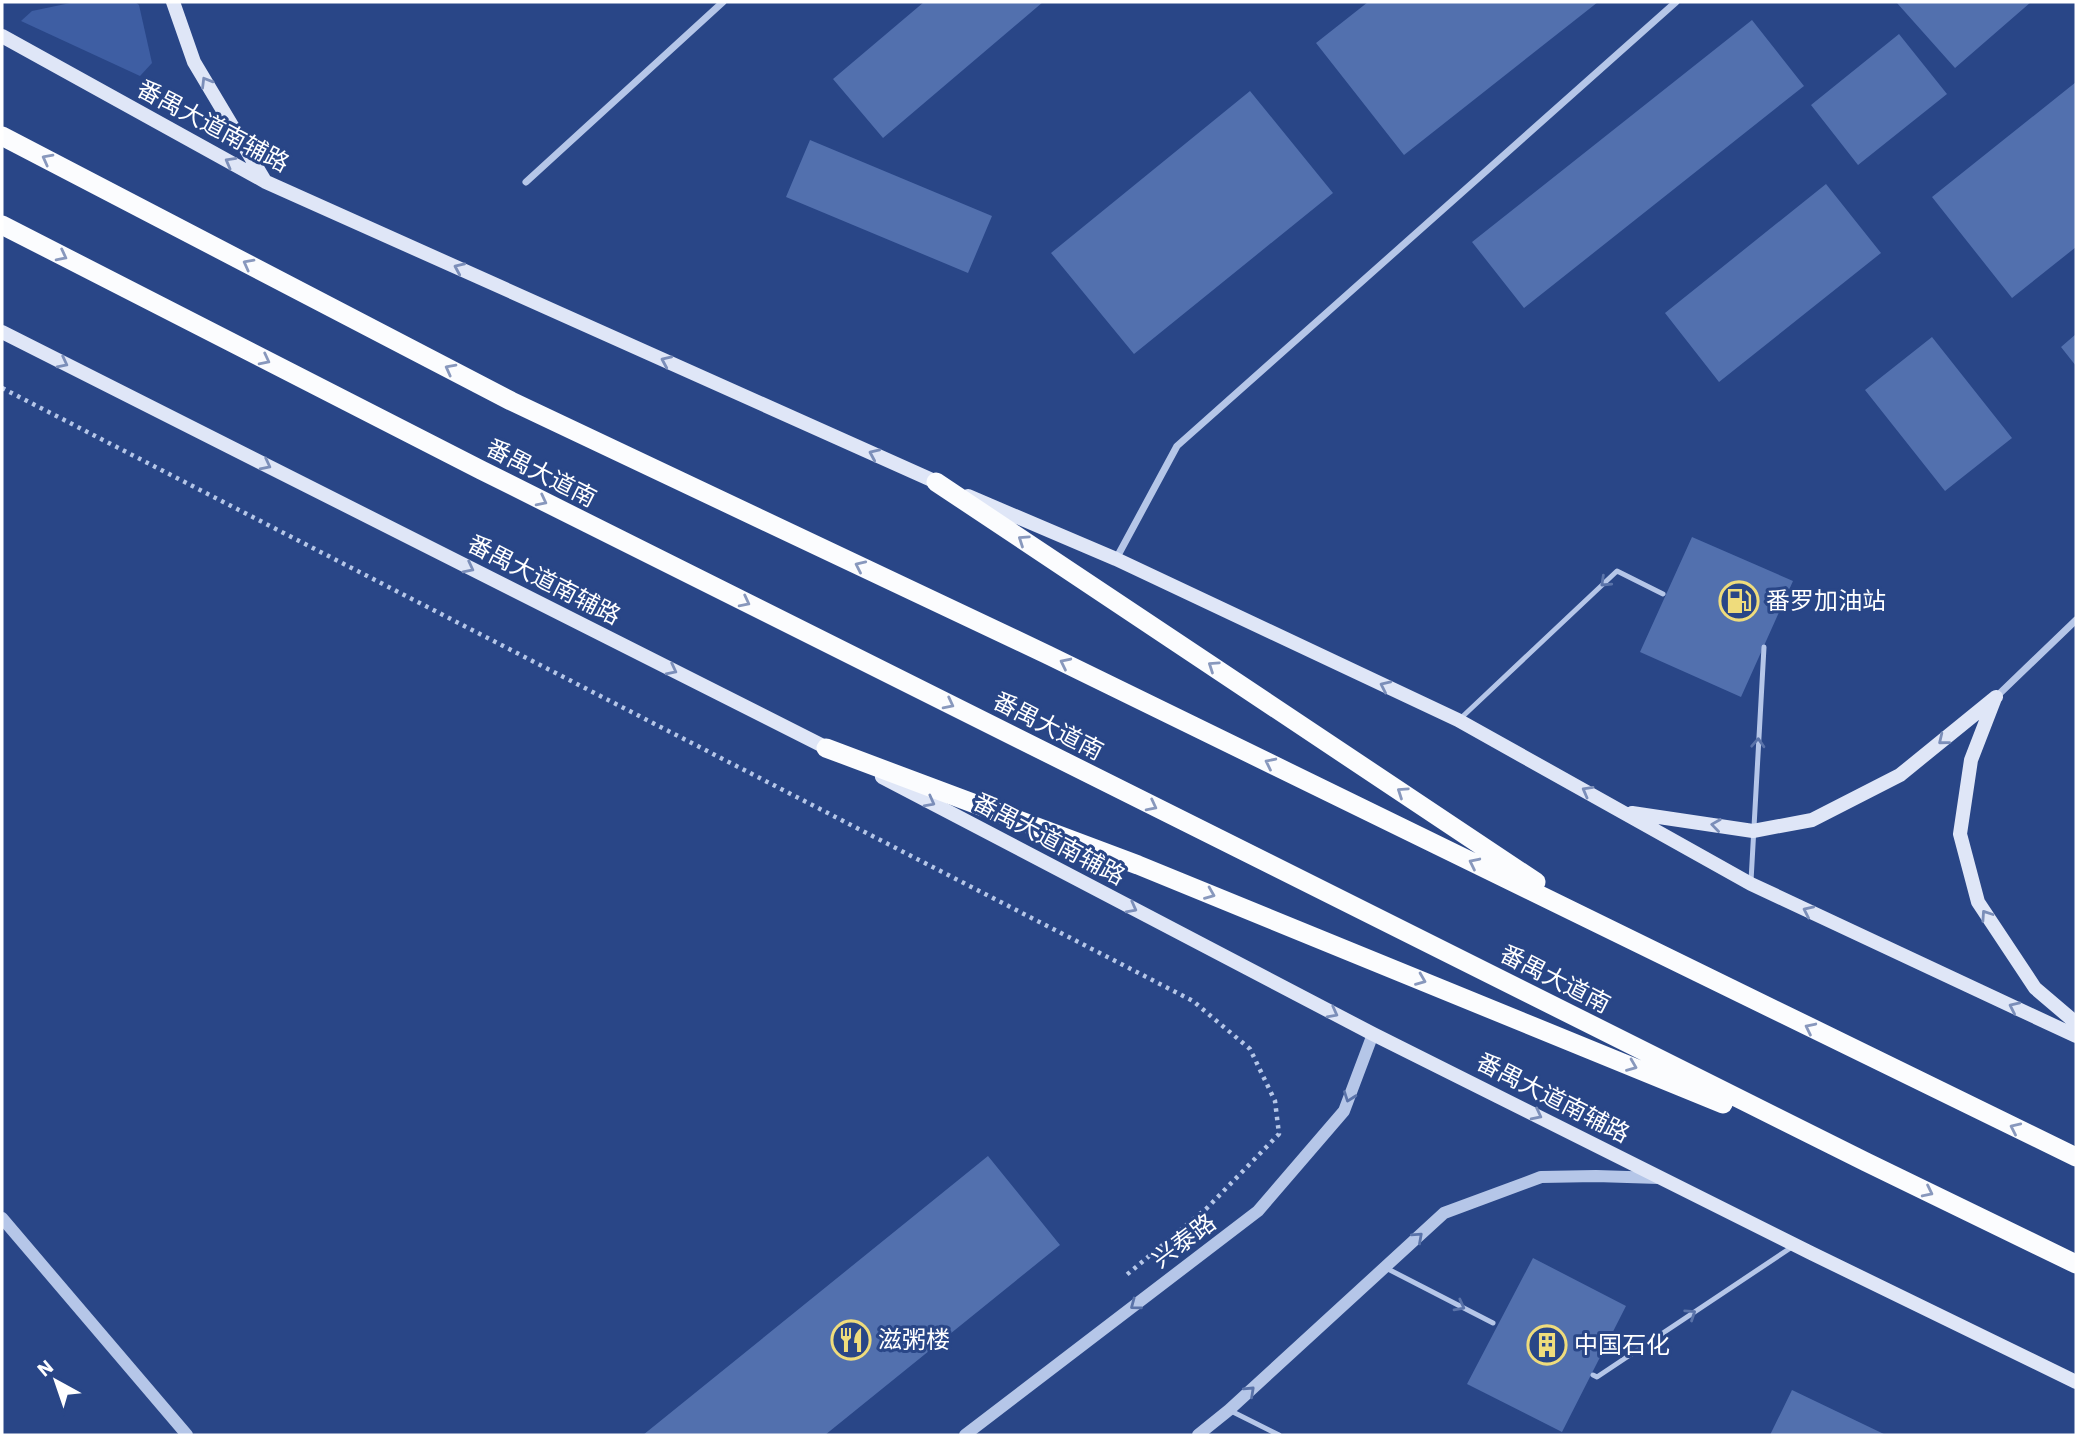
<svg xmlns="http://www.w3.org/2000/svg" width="2078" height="1437" font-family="'IBM Plex Sans','Noto Sans SC',sans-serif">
<rect width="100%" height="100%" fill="#294687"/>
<path fill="#3e5ea3" d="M75,2H135L139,5L152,63L140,76L21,21L32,11Z"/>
<path fill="#5270ae" d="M924,2H1043L883,138L833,79Z
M1368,2H1598L1404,155L1316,43Z
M1899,2H2031L1955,68L1897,3Z
M1752,20L1804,86L1524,308L1472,242Z
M1899,34L1947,94L1858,165L1811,105Z
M2076,82V247L2012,298L1932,197Z
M1250,91L1333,193L1134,354L1051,253Z
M810,140L992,216L968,273L786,197Z
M1826,184L1881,253L1719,382L1665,313Z
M2076,334V366L2061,347Z
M1932,337L2012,438L1945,491L1865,390Z
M1692,537L1793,581L1741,697L1640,652Z
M988,1156L1060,1245L825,1435H643Z
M1533,1258L1626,1306L1562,1432L1467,1384Z
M1792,1390L1886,1435H1770Z"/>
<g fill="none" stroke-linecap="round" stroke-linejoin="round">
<path stroke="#b5c6e8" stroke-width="4.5" stroke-dasharray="3.5 5" stroke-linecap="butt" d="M2,388L1193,1001L1250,1049L1275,1101L1279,1134L1207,1208L1124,1277"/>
<path stroke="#b5c6e8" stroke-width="5" d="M1461,718L1617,571L1663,594
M1751,881L1764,647
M1384,1267L1493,1323
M1593,1375L1597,1377L1792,1247
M1229,1410L1279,1435"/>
<path stroke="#b5c6e8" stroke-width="7" d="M526,182L723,2
M1116,559L1177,446L1676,2
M1996,697L2076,620"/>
<path stroke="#b5c6e8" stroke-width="12" d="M2,1218L187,1435
M965,1435L1258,1211L1344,1111L1373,1034
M1198,1435L1229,1410L1444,1213L1541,1177L1596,1176L1659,1178"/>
<path stroke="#dfe6f7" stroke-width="14" d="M173,2L194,62L265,181
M2,36L266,182L943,485
M2,332L833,751
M968,496L1116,559L1458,720L1751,884L2076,1036
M1995,698L1971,760L1960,834L1978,902L2035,988L2076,1023
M882,777L1373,1034L1811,1253L2076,1382
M1632,813L1753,831L1812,820L1900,775L1996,697"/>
<path stroke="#fbfcfe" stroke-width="19" d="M2,136L511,401L1048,655L2076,1157
M2,225L481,470L1866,1162L2076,1264
M936,482L1536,882
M826,748L1138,865L1723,1104"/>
</g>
<defs><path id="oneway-chevron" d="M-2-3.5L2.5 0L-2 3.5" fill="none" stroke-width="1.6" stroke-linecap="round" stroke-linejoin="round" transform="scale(1.75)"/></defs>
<g stroke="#7b8eb9">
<use href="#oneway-chevron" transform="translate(206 82) rotate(-121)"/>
<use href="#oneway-chevron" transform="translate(230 162) rotate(-151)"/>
<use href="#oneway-chevron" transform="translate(459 268) rotate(-156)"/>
<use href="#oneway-chevron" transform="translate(666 361) rotate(-156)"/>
<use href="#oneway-chevron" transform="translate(63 363) rotate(27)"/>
<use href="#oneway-chevron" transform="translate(874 454) rotate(-156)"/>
<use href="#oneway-chevron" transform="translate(266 465) rotate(27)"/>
<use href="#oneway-chevron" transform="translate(469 568) rotate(27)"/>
<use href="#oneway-chevron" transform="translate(672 670) rotate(27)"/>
<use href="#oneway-chevron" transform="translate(1385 686) rotate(-155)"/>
<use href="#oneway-chevron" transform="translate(1943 740) rotate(141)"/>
<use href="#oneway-chevron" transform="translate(1587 791) rotate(-151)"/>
<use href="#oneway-chevron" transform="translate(930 802) rotate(28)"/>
<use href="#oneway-chevron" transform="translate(1716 825) rotate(-172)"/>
<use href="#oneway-chevron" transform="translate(1132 908) rotate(28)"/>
<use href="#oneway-chevron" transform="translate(1808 911) rotate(-155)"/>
<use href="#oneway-chevron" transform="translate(1986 915) rotate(-124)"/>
<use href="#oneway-chevron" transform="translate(2014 1007) rotate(-155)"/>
<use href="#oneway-chevron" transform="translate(1333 1013) rotate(28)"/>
<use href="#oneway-chevron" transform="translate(1537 1115) rotate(27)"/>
</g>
<g stroke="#8898bd">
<use href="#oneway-chevron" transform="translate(47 159) rotate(-152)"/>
<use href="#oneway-chevron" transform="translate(62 256) rotate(27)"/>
<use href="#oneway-chevron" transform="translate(248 264) rotate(-152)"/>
<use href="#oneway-chevron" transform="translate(265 360) rotate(27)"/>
<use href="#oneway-chevron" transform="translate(450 369) rotate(-152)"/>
<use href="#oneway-chevron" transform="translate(542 501) rotate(27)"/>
<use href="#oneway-chevron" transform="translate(1023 540) rotate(-146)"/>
<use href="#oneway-chevron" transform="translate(860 566) rotate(-155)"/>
<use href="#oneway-chevron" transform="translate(745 602) rotate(27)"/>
<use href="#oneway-chevron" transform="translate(1065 663) rotate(-154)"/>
<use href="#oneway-chevron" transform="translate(1213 666) rotate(-146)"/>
<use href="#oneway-chevron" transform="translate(949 704) rotate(27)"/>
<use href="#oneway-chevron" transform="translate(1270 763) rotate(-154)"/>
<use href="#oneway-chevron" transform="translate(1402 792) rotate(-146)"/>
<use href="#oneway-chevron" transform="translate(1152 806) rotate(27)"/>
<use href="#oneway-chevron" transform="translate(1474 863) rotate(-154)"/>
<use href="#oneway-chevron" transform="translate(1210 894) rotate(22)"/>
<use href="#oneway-chevron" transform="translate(1421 980) rotate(22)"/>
<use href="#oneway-chevron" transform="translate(1810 1028) rotate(-154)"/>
<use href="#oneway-chevron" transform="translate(1632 1066) rotate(22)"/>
<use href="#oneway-chevron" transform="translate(2015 1128) rotate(-155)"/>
<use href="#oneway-chevron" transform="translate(1928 1192) rotate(26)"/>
</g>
<g stroke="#5a73a9">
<use href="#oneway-chevron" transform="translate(1605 582) rotate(137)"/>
<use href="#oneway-chevron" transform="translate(1758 743) rotate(-87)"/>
<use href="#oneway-chevron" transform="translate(1349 1097) rotate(110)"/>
<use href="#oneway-chevron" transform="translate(1418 1237) rotate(-42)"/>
<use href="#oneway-chevron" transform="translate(1135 1305) rotate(143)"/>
<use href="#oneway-chevron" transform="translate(1460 1306) rotate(28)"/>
<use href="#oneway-chevron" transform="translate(1691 1314) rotate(-34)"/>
<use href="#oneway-chevron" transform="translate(1250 1391) rotate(-43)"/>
</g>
<defs>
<g id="fuel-ring" transform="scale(2.0125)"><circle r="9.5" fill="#294687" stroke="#efdc7c" stroke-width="1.5"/><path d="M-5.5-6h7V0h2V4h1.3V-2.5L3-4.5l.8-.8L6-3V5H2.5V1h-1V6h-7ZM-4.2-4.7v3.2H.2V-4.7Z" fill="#efdc7c"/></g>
<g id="restaurant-ring" transform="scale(2.0125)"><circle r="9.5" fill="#294687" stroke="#efdc7c" stroke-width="1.5"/><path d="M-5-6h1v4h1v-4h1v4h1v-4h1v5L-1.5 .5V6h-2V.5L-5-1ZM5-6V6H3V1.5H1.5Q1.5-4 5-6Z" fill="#efdc7c"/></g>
<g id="building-ring" transform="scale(2.0125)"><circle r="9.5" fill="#294687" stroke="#efdc7c" stroke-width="1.5"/><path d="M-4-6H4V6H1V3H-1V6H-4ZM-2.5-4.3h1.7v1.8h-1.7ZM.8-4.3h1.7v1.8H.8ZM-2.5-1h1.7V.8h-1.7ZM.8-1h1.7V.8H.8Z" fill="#efdc7c"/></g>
</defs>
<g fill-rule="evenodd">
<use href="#fuel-ring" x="1739" y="601"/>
<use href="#restaurant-ring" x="851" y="1340"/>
<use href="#building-ring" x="1547" y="1345"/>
</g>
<g text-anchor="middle" stroke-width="6" stroke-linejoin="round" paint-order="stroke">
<g font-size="24" fill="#fff" stroke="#294687">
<text transform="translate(213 126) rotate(28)" y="8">番禺大道南辅路</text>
<text transform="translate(541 473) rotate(27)" y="8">番禺大道南</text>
<text transform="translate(544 580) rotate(27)" y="8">番禺大道南辅路</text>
<text transform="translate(1048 726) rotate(27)" y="8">番禺大道南</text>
<text transform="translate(1049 839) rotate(28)" y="8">番禺大道南辅路</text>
<text transform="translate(1555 979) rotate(27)" y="8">番禺大道南</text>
<text transform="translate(1553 1098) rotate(27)" y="8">番禺大道南辅路</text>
<text transform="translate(1184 1241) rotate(-37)" y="8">兴泰路</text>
</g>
<g font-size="24" fill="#fff" stroke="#294687" text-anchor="start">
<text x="1766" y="609">番罗加油站</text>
<text x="878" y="1348">滋粥楼</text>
<text x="1574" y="1353">中国石化</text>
</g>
</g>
<rect width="2078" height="1437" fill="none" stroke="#ffffff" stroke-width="7"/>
<g transform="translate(56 1381) rotate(320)" stroke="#294687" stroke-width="5" paint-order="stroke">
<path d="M0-5L12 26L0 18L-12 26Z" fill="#ffffff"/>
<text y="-10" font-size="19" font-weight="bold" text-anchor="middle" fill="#ffffff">N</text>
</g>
</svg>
